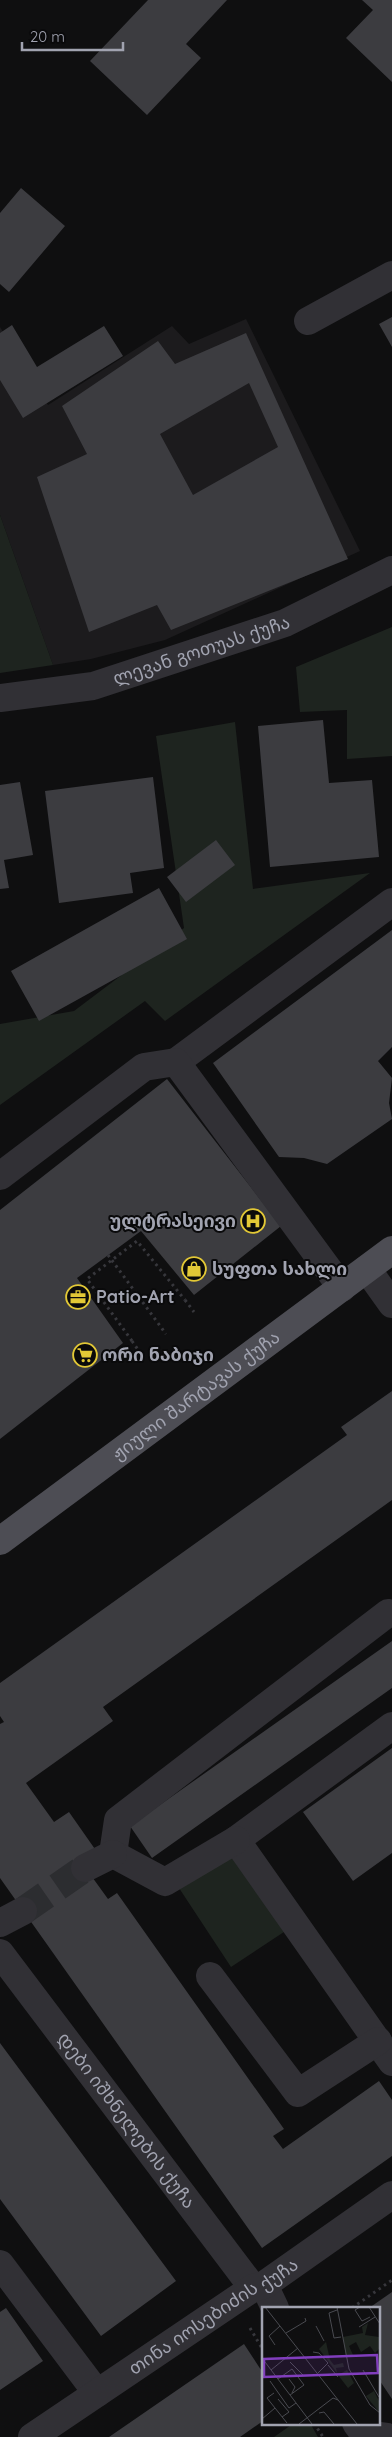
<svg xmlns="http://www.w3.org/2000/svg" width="392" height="2437" font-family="Quicksand,'Noto Sans Georgian',sans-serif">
<rect width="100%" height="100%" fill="#0f0f10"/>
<path fill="#1c1b1d" d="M246,319L360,551L165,640L91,659L53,665L0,515V327L48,405L172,326L189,344Z"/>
<path fill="#1e241f" d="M0,515L53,665L0,673Z
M392,627V756L347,759V710L300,712L296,667Z
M235,722L253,889L370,873L165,1021L145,1001L0,1105V1024L74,1011L184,928L156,736Z
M238,1849L290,1928L231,1967L179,1888Z
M294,2423H310L318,2437H274Z"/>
<path fill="#3c3c40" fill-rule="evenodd" d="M148,0H227L186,44L201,58L147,115L90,61Z
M362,0H392V82L346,38L373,10Z
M21,188L65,226L9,292L0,284V213Z
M392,317V347L379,324Z
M12,325L37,367L104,326L123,356L23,418L0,380V333Z
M246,333L348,559L171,630L157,605L89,632L37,477L87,454L62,406L158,341L175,364ZM249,383L278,447L193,495L160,434Z
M323,720L329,783L372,780L379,857L270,867L258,726Z
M153,777L164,868L130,873L133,893L59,903L45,791Z
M20,782L33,855L4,860L9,888L0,889V785Z
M216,840L235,865L186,902L167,877Z
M159,888L187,939L39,1021L11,971Z
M392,930V1047L378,1061L392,1078L389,1103L392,1119L327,1164L304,1158L279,1157L213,1063Z
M167,1079L281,1226L194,1295L141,1231L77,1278L123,1343L0,1439V1210Z
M392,1391V1500L103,1707L113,1721L26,1783L54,1822L69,1812L97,1852L82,1863L108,1899L117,1893L284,2129L273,2136L283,2149L379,2081L392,2100V2156L262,2248L0,1878V1724L4,1722L0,1716V1683L347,1435L341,1427Z
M392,1641V1688L152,1858L130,1826Z
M392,1748V1853L353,1881L303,1812Z
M0,2043L176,2281L101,2336L0,2199Z
M392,2292V2399L380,2381L378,2383V2308H369Z
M6,2308L43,2361L0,2390V2312Z
M244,2344L263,2373V2421L240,2437H109Z"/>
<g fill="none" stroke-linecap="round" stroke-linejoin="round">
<path stroke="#2c2d30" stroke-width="28" stroke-dasharray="28 14" stroke-linecap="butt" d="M23,1911L85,1868"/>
<path stroke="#37373c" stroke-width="3" stroke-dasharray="2.5 4" stroke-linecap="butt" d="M108,1255L166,1334
M185,1300L194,1312
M132,1341L141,1354
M352,2308L392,2280
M250,2328L263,2350
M314,2423L323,2437"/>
<g stroke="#313035" stroke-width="28">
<path d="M308,321L392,275"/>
<path id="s1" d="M0,698L93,686L285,623L392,570"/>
<path d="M176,1062L392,902"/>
<path d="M0,1176L144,1067L176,1062L342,1288"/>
<path d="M367,1269L392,1304"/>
<path d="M392,1726L236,1840L392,2062"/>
<path d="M113,1854L118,1820L388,1613"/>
<path d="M113,1854L165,1882L236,1840"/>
<path d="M85,1868L113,1854"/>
<path d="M0,1923L23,1911"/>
<path id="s2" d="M0,1953L253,2288"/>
<path d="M210,1976L298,2093L378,2041"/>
<path d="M0,2264L97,2393"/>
<path d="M264,2285L275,2308"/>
<path d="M356,2423L364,2434L387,2437"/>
<path id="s3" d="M32,2437L253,2288L264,2285L392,2195"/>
</g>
<path stroke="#4d4d54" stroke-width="28" id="s4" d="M0,1541L392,1250"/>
<path stroke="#37373c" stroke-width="3" stroke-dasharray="2.5 4" stroke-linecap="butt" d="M132,1341L87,1279L137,1241L185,1300"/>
</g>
<defs>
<g id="hospital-ring" transform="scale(1.25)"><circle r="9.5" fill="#0a0a0b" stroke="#e2c836" stroke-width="1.5"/><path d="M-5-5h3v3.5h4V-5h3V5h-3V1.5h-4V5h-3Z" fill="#e2c836"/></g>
<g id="shop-ring" transform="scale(1.25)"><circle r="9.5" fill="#0a0a0b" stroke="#e2c836" stroke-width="1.5"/><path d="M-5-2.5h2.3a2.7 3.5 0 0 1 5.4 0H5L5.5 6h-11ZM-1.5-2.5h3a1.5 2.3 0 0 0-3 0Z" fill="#e2c836"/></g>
<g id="office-ring" transform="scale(1.25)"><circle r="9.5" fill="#0a0a0b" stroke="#e2c836" stroke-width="1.5"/><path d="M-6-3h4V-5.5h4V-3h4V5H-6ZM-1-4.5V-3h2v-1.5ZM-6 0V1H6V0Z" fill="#e2c836"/></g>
<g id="supermarket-ring" transform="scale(1.25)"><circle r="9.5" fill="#0a0a0b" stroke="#e2c836" stroke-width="1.5"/><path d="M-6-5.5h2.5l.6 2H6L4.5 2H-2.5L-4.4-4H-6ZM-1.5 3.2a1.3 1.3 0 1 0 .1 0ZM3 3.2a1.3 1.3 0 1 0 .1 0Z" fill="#e2c836"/></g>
</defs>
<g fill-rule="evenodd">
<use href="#hospital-ring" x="253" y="1221"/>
<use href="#shop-ring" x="194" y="1269"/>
<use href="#office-ring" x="78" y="1297"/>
<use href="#supermarket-ring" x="85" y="1355"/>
</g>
<g text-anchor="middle" stroke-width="4" stroke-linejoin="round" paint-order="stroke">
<g font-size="18" fill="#a1a3b0" stroke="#0a0a0b">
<text dy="6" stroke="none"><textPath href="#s1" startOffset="208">ლევან გოთუას ქუჩა</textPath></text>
<text dy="6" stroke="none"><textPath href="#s4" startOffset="244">ჟიული შარტავას ქუჩა</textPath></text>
<text dy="6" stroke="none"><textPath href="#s2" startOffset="210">დები იშხნელების ქუჩა</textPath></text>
<text dy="6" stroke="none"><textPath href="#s3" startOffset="218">თინა იოსებიძის ქუჩა</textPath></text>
</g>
<g font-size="18" font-weight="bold" fill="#a1a3b0" stroke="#0a0a0b" text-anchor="start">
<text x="236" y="1227" text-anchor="end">ულტრასეივი</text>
<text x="212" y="1275">სუფთა სახლი</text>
<text x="96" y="1303">Patio-Art</text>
<text x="102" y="1361">ორი ნაბიჯი</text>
</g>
</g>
<g transform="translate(262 2307)">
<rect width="118" height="118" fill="#0f0f10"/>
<path d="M106,16L103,28L117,30V42L113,46L108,39L99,45L94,35L87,39L91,48L84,51L81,30L101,26L100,20ZM64,35L68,53L72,58L81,56L82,60L74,61L75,66L57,42ZM85,63L92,76L86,81L76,68ZM112,84L117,94V105L104,89Z" fill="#1e241f"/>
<path fill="none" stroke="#494a50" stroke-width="1" d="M3,0L95,117M75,0L87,62L108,98L118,106M98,0L93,3L100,14L108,10M107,0L118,17M75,3L67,6L72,31L79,30M54,19L62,34M97,20L113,10M24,26L44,14L43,11M13,38L7,29L18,19M51,45L57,46L66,56L56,66M0,51L50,117M28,55L41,68M66,58L76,70M9,63L36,41M101,63L117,90M16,72L30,62L42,78L28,88M27,72L33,80L30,86M8,74L27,101L34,96M12,86L5,91L25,116M16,92L27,105L20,110M57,106L62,105L72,117M0,112L13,101M37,117L71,91L76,93"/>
<path fill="#813ebd" fill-opacity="0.15" stroke="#813ebd" stroke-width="2.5" d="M115,48L116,66L2,70V52Z"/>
<rect width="118" height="118" fill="none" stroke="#a1a3b0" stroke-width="2.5"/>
</g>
<path d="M22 42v8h101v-8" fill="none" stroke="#a1a3b0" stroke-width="2.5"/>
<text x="30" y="42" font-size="15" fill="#a1a3b0" stroke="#0a0a0b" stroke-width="4" paint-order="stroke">20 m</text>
</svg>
